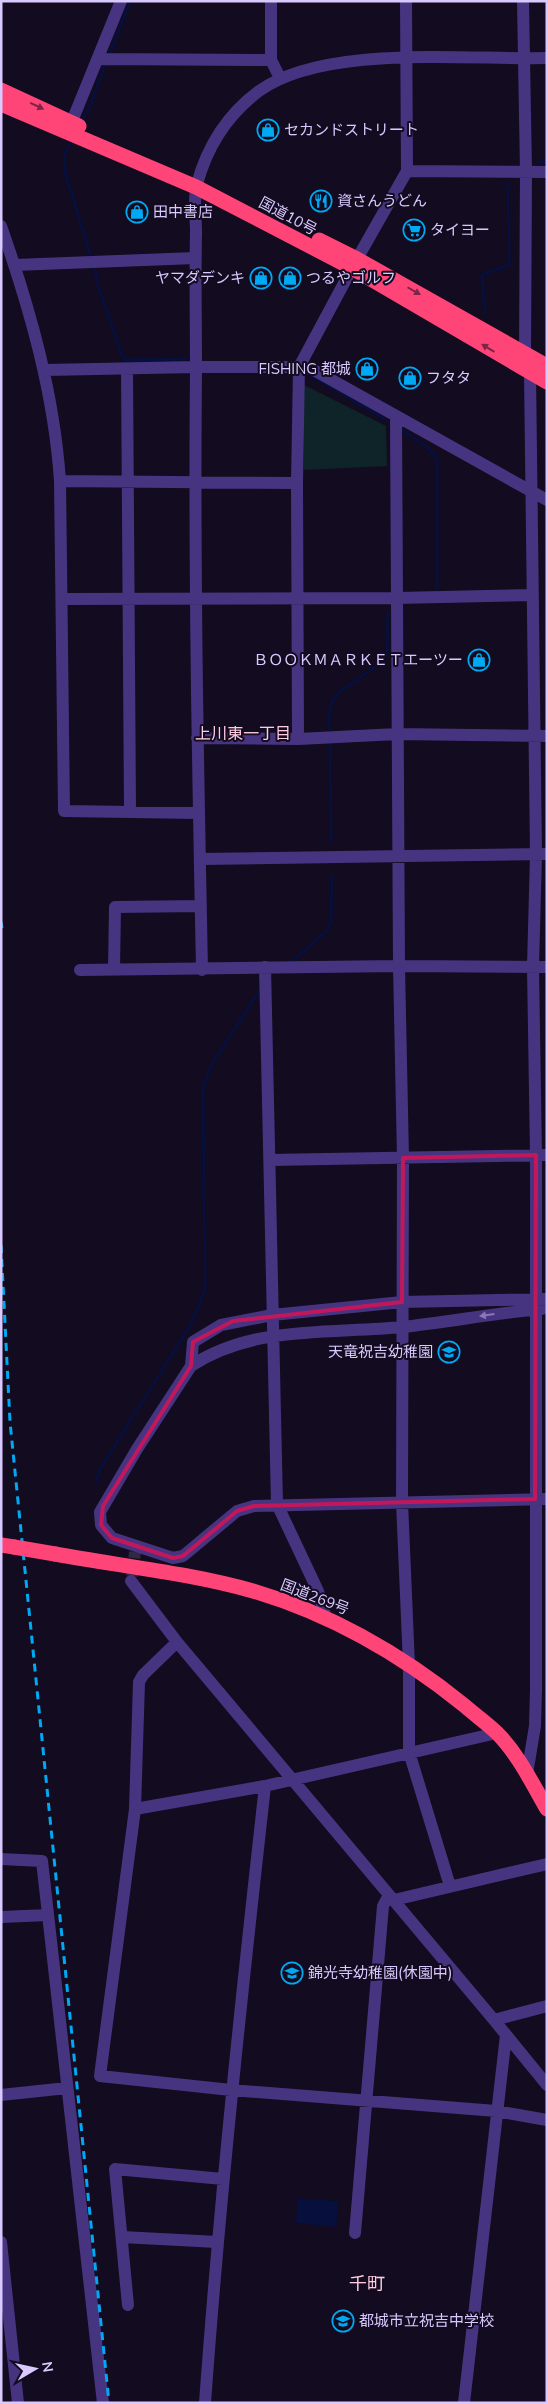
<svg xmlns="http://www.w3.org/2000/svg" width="548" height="2404" font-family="'Nunito Sans','Noto Sans JP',sans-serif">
<rect width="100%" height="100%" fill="#130b1f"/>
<path fill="#0e2429" d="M304,385L386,426L387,466L304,470Z"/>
<path fill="#070f3c" d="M298,2198L338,2201L336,2227L296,2223Z"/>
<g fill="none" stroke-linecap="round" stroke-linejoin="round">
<path stroke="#070f3c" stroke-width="3" d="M109,56L130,1
M81,123L90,107L106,62
M72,139L64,156L66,176L92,260
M539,162H547
M94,266L99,289L124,360L187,359
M485,313L482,275L509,265L508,182
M310,375L385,419
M402,430L428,448L437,459V589
M329,731C329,716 328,706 337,694L383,661L387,655L388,612
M330,745L331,842
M291,962L327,931L331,922L332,876
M96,1482L100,1469L190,1326L205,1290L203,1088L213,1062L260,990"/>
<path stroke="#312841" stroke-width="12" stroke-dasharray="12 6" stroke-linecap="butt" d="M132,1576L135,1552"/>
<path stroke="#473480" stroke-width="12" d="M271,1V60L280,78
M523,1L526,172L525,354L530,373L536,854L533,967L536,1155V1689L535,1726L527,1774
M98,59L271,60
M68,131L121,1
M407,171L547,172
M1,226C30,309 54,393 60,481L64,811L198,813
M15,265L195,258
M127,369L130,811
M45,370L196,367H299L312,369L547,500
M396,417L399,966L403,1158L402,1502L409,1665V1752L450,1886
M60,481L297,483
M62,599L397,598L531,595
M197,738L298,739L397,734L547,736
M298,739L297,483L299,367L357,259L407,171L406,1
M200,859L547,854
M265,967L277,1504L318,1591L326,1618
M80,970L399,966L547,967
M114,970L115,907L201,906
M202,970C198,770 194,570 196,370C196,324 195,278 196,232C196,217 193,199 197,184C207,147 228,114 259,91C325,44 466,60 547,58
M270,1160L547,1155
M547,1299L402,1302L272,1315L221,1325L193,1342L191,1366L137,1449L100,1512L101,1525L112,1538L173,1558L183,1556L237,1511L254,1506L547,1499
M191,1366C252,1325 332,1334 402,1327C449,1322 495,1313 542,1309
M131,1581L177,1642L494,2020L547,2085
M177,1642L143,1675L139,1682L135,1809L100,2076L231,2090L496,2111L547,2120
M135,1809L265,1786L497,1733
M1,1859L42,1861L103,2403
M394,1900L547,1864
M1,1917L48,1915
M494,2020L547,2006
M1,2095L67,2088
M355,2233L383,1906L389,1895
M122,2237L217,2242
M1,2242L18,2403
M128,2305L115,2169L223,2179
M205,2403C220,2196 242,1991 265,1786
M464,2403L506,2035"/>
<path stroke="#f47" stroke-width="15" d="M1,90L79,126
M1,104L196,187L352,268L547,382
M319,240L357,259L547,366
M1,1545L14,1547
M55,1554C121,1566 189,1573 253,1591C331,1614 402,1655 465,1706C475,1715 487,1723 497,1733C518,1754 532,1783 547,1809"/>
<path stroke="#00a9f4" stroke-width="3" stroke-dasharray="8 6" stroke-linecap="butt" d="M1,922L2,928
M1,1245L10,1422L109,2403"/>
<path stroke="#f47" stroke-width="15" d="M14,1547L55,1554"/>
</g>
<defs><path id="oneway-solid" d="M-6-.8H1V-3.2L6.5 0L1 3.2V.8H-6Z" transform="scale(1.25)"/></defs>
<g fill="#7d2547">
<use href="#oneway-solid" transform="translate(37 106) rotate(25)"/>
<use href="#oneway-solid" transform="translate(414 291) rotate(30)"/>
<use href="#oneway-solid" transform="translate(488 348) rotate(-149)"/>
</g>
<use fill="#8977b9" href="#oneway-solid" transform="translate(487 1315) rotate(172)"/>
<path fill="none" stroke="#c2185b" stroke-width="4" stroke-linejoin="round" d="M536,1155L535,1499L254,1506L237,1511L183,1556L173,1558L112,1538L101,1525L103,1506L191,1366L193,1342L233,1321L402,1302L403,1158Z"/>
<defs>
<g id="shop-ring" transform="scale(1.125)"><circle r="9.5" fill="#130b1f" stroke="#00a9f4" stroke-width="1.5"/><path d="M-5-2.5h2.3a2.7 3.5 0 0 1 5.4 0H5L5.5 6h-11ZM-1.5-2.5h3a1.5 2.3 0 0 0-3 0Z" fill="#00a9f4"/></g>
<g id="restaurant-ring" transform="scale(1.125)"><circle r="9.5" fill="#130b1f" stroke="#00a9f4" stroke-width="1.5"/><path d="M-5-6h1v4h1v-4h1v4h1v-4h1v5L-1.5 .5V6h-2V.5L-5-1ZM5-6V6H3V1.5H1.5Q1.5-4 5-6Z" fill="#00a9f4"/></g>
<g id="supermarket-ring" transform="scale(1.125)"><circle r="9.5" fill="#130b1f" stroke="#00a9f4" stroke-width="1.5"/><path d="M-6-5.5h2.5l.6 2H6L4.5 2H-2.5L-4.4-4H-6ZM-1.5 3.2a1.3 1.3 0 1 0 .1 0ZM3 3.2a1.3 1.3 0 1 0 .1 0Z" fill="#00a9f4"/></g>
<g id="school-ring" transform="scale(1.125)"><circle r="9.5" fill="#130b1f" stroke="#00a9f4" stroke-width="1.5"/><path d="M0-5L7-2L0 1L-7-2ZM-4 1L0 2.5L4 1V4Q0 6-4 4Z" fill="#00a9f4"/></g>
</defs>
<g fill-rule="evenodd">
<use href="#shop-ring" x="268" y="130"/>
<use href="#restaurant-ring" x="321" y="201"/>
<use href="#shop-ring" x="137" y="212"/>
<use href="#supermarket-ring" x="414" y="230"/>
<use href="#shop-ring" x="261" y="278"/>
<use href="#shop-ring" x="290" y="278"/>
<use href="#shop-ring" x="367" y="369"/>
<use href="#shop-ring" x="410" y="378"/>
<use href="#shop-ring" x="479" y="660"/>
<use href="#school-ring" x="449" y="1352"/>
<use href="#school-ring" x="292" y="1973"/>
<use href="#school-ring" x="343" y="2321"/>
</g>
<g text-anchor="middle" stroke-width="4" stroke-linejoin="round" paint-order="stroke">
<g font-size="15" fill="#dac9ff" stroke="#130b1f" text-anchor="start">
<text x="284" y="135">セカンドストリート</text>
<text x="337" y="206">資さんうどん</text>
<text x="153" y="217">田中書店</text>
<text x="430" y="235">タイヨー</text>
<text x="245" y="283" text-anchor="end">ヤマダデンキ</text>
<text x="306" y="283">つるやゴルフ</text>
<text x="351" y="374" text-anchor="end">FISHING 都城</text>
<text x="426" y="383">フタタ</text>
<text x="463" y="665" text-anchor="end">ＢＯＯＫＭＡＲＫＥＴエーツー</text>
<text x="433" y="1357" text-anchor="end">天竜祝吉幼稚園</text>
<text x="308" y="1978">錦光寺幼稚園(休園中)</text>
<text x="359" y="2326">都城市立祝吉中学校</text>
</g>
<g font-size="15" fill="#dac9ff" stroke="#130b1f">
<text transform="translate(288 216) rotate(28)" y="5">国道10号</text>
<text transform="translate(315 1597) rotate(21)" y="5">国道269号</text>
</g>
<g font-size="16" fill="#ffcbe1" stroke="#130b1f">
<text x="243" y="739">上川東一丁目</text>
</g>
<g font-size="18" fill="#ffcbe1" stroke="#130b1f">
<text x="367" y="2290">千町</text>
</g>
</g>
<rect width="548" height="2404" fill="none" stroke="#dac9ff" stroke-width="5"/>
<g transform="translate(35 2369) rotate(81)" stroke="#130b1f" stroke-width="4" paint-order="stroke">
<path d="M0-4L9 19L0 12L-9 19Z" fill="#dac9ff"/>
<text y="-8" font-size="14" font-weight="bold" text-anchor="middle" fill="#dac9ff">N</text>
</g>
</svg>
